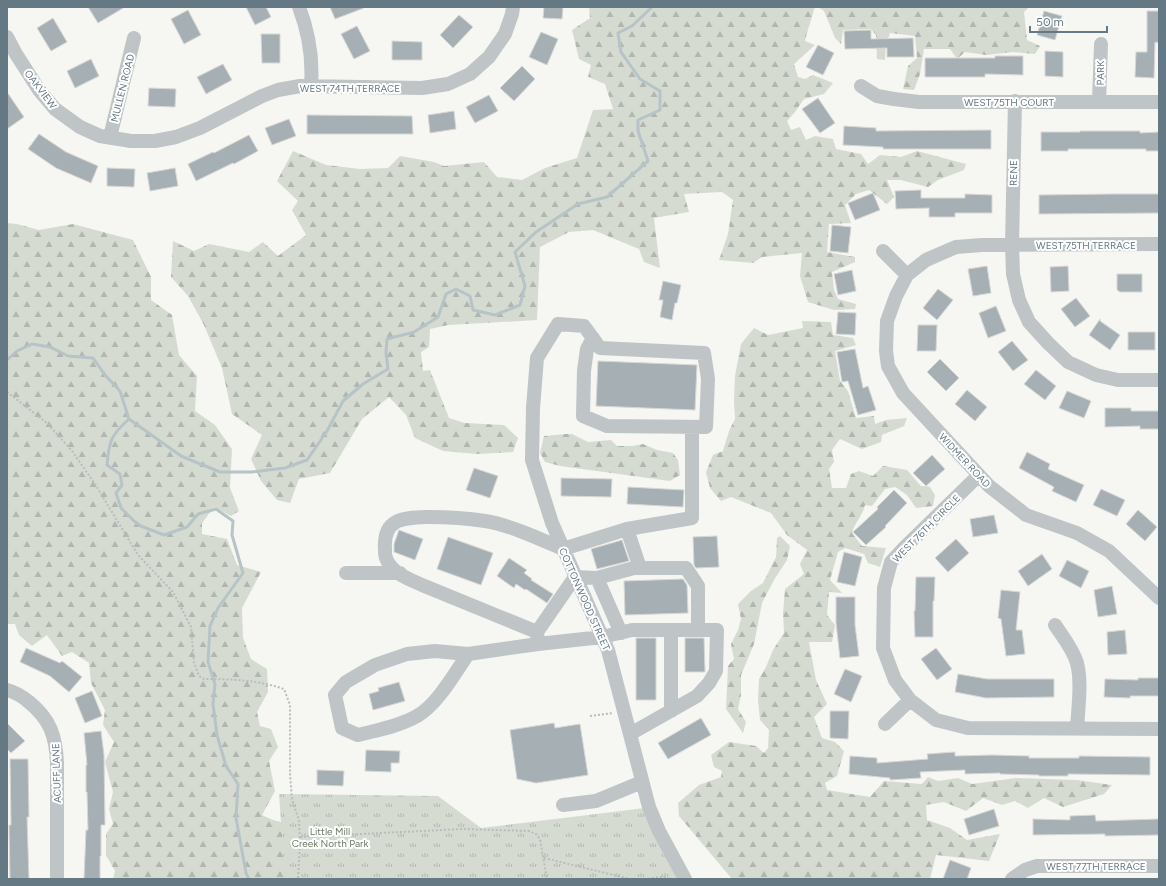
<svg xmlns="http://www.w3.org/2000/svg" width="1166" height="886" font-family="Figtree,sans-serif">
<defs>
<pattern id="forest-firs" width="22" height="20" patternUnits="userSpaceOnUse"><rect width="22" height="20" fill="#d6dbd2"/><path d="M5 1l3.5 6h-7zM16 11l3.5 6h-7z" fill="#b1b6b0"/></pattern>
<pattern id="park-tufts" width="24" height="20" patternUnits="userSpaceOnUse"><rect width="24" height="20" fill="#d6dbd2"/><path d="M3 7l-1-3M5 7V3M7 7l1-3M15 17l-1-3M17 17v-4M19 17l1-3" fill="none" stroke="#b1b6b0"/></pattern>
</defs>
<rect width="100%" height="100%" fill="#f6f6f3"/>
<path fill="url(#forest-firs)" d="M589,7H816L814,9C812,20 807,30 805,41L815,45L794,64L798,77L805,79L813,75L833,83L824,94L804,99L795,112L787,121L791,130L800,127L806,140L815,136L833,139L836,149L861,154L868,164L880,155L901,157L917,151L966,164L964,170L938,180L928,187L901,180H887L894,197L887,204L869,190L856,194L845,205L851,223L829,224L827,252L855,257V262L832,272L834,290L838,299L856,304L855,309L834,310L808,302L800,276L802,253L762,257L753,263L719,260L728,234L733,200L722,192L684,194L689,212L654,218L660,268L644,262L639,249L593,230L569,232L540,247L537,320L448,325L430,329L429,347L421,352L423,371L430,370L449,418L465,423L504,425L518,438L513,452L477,454L443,451L415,438L406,415L389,397L362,419L330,473L299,479L290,503L277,500L261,481L251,459L262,435L232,414L222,368L204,325L188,296L171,277L173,241L194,251L209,244L249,252L263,242L278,256L306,235L292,210L298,201L277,181L293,151L326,165L360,169L388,168L400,156L434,162L444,166L484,162L497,177L522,180L545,168L577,158L593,110L613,109L605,84L588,77L591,65L579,59L572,30L590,18Z
M818,7H1029L1024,12L1027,40L1040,46L1035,54L1013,52L986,55L965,52L957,59L950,49H924L920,74L914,90L903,89L908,66L917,58L915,36L890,33L889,37L886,39L885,60L877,59L876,35L871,29L843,30L841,44L835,38L824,11Z
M7,223L17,224L39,230L73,224L133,240L151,277V300L172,315L179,355L197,376L195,411L215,425L232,449L230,488L239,511L231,516L214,507L202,523V534L227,539L237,565L261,572L242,608L243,638L251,659L267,669L268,692L257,712L260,726L271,729L278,747L269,761L275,791L262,815L273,820L292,825L312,879H113L115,871L106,855V834L113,824L109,809L113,792L105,762L114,742L103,725L105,710L91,683L89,663L72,652L62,656L47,635L32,646L19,635L15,624H7Z
M802,321L831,322L833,335L853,338L856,345L835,351L840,381L848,391L856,418L874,416L875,424L886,420L907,418L904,426L882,435L881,442L862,449L840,439L832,450L834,462L829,469L832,488H846L851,474L859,471L873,476L883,466L907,470L921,486L930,487L935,495L933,506L916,508L907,495L895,487L885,489L872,506L865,505C862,517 855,522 852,533L862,546L886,548L880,567L868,563L864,554L845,548L838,552L830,580L842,593L829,592L827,615L835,625L832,642H809L816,680L827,704L814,717L822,738L835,742L844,751L837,776L825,783L827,790L870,797L884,781L922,784L928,777L938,781L958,778L972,784L1016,778L1077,780L1112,785L1104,794L1063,807L1044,798L1028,808L1015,801L1002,805L983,798L966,811L944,802L926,805L927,820L950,828L967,840L1000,834L989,861L936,855L930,879H732L679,816L678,803L699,785L721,777L722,771L714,767L711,755L729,742L756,746L764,753L768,748L769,730L760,720L758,700L759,679L766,667L773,650L784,633L783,613L785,589L804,574L800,564L807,550L787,535L771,513L731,497L721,501L710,488L706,472L713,455L723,451L729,431L735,419L734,401L735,376L741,344L754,328L768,335L803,328Z
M566,434H572L588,442L611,440L617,446H632L643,444L657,450L673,453L678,460L680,475L670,481L560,466L545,462L540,453L544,436Z
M780,536L790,546L787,560L774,580L762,603L754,644L741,675V695L738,709L746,722L743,733L726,709L728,666L734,659L731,644L738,630L741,619L738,604L751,591L763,583L776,557L777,538Z"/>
<path fill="url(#park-tufts)" d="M279,794L438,796L481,828L645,808L678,879H285Z"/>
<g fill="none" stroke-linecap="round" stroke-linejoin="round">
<path stroke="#b6c4c7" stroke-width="3" d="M7,360L17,351L32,344L50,347L68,356L93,358L105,375L120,391L129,419C111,435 109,441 107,465L120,474L122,485L116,493L121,508L134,521L141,526L164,535L187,527L198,514L216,509L233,521L232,535L243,573L218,608L210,626L208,662L215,684L213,704L217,735L226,766L238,784L236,818L246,873L249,879
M129,419L181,456L220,472H251L285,468L307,460L327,431L343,401L363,384L388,369L386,353L387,339L414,332L438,317L446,294L456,289L470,296L473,310L495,315L520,305L525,286L515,252L536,232L578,204L607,197L648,161L638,131V120L660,110V91L640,79L621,52L618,33L632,26L652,7"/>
</g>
<path fill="#a6b0b4" stroke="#d8d7d5" d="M88,7H125L98,23Z
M246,7H266L271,17L255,25Z
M330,7H364V8L335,19Z
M544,7H563L562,19L543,18Z
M188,10L201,35L184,44L171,19Z
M1044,11L1062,16L1055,40L1037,35Z
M1147,11H1159V43L1155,42L1154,78L1135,77L1136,52H1147Z
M459,15L473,27L453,48L440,35Z
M53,18L67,42L51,51L37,28Z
M357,26L370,51L354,59L341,34Z
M871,30V39L913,38L914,57H887V48L845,49L844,31Z
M541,32L558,39L547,65L529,57Z
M261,34H280V63H262Z
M392,41L422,42V60H392Z
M818,45L834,53L823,75L806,67Z
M1045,51L1063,52V77L1045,76Z
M995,56H1023V75L985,74V77H925V58H995Z
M91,59L99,76L75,88L67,71Z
M223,64L232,80L206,94L197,77Z
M522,66L535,79L514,101L500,88Z
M149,88L176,89L175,107L148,106Z
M7,92L24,117L7,129Z
M489,95L498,111L475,123L466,107Z
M818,98L835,123L820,133L802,109Z
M454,111L456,129L430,133L428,115Z
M307,115L412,116L413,134H307Z
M289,119L296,136L272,145L265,128Z
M844,126L876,128V131L991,130V149H883V147L843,145Z
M1080,131H1140V133L1159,132V151H1146V149H1068V151H1041V132H1080Z
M39,134L66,152L98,166L91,183L56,168L28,149Z
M249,135L258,151L234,164L233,163L196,181L188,164L213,152L214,153Z
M107,168L135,169L134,187L107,186Z
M175,168L178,186L150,191L147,173Z
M921,190V198H965V194L992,195V213H955V217H929V208L896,209L895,191Z
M873,193L880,210L855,220L848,203Z
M1112,194H1159V213L1039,214V195Z
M832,225L851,227L848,253L830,251Z
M987,266L991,293L973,296L968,269Z
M1068,266L1069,291L1051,292L1050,267Z
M852,270L856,291L838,295L834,274Z
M1117,274H1142V292H1120L1117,290Z
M663,281L681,285L677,303H675L672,320L660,317L663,300H659Z
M938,289L953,300L937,320L923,308Z
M1076,298L1090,316L1075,327L1061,309Z
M996,306L1006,331L988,338L979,313Z
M838,312L856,313L855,335L836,334Z
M1100,319V321L1120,335L1110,350L1089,335Z
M918,325H937L936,351H917Z
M1128,332H1155V350H1128Z
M1012,341L1028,360L1013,371L998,352Z
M855,349L863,388L868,386L876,410L858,415L848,381L842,382L837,352Z
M940,359L959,378L946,391L927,372Z
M598,361L697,365L695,410L596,406Z
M1036,370L1056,386L1045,400L1024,384Z
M967,390L987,407L975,421L955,404Z
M1067,391L1091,401L1084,418L1059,408Z
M1105,408H1131V411H1159V429H1140V426L1105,427Z
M1027,452L1050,464L1048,469L1084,485L1076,502L1052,491L1054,487L1019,468Z
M932,455L945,469L926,486L913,473Z
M474,468L498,476L490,498L466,490Z
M561,478L612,479L611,497L561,496Z
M628,487L684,490L683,507L627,504Z
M1101,489L1125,500L1117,516L1093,505Z
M894,490L907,503L885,526L886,527L866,545L853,532L878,509L877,507Z
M1138,510L1157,527L1145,541L1126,524Z
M994,515L998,533L973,537L970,519Z
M399,530L423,539L415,560L394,552V544Z
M717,536L719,567L696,568L694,565L693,537Z
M448,537L493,553L481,585L437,569Z
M956,539L969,553L948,572L935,558Z
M622,540L629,561L597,569L591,549Z
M844,552L862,557L855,586L837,582Z
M1042,554L1052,569L1028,586L1018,571Z
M509,558L527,570L524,573L532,579L531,580L553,594L547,603L526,589L525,590L516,584L514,588L497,576Z
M1067,560L1089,571L1081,588L1059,576Z
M916,577H935L934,601H933V637H915L914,611H915Z
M683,579L687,585L688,613L625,615L624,581Z
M1112,586L1117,614L1098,617L1094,590Z
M1001,590L1020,592L1016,630H1022L1025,654L1006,656L1001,619L998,618Z
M836,597H855V625L859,656L840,658L836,623Z
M1125,630L1127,654L1108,655L1107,632Z
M636,638H656V700H636Z
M685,638H704L705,672H685Z
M26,648L60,663L62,661L82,677L69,692L50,676L20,662Z
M936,648L952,669L937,680L921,659Z
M845,669L862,676L851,702L834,694Z
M958,674L987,679H1054V697L986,698L955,692Z
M1138,678H1159V696H1130V698L1104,697L1105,679L1138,680Z
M399,682L405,701L373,710L369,694L379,691L378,688Z
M92,691L102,716L85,723L75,698Z
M830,711H849L848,739L830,738Z
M701,718L711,735L668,759L658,743Z
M7,723L25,741L11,753L7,749Z
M554,723L555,728L580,724L588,775L536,783L517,779L510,730Z
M101,731L104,755L105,825H101V856H100V879H84L86,830H88L87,792H86V765H87L84,733Z
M366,750L400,751L399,763H391V772L365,771Z
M955,752V756L992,755L1029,756V758H1079V756L1150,757V775L1068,774V776H1039V775L1000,774V773L965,774V770L920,772L921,778L890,780V778L849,774L850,756L877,758V763L928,759L927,754Z
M10,759H28L29,817H27L29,879H10L9,825H11Z
M317,770L344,771L343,786L317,785Z
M994,809L999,826L969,835L964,819Z
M1095,815L1096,821L1159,819V835L1105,836V834L1033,835V819L1070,820V816Z
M950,860L971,868L967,879H943Z"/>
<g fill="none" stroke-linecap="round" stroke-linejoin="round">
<path stroke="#b9bcbe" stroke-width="2" stroke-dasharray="2 2" stroke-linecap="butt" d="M7,392L47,423L72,451L95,484L138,555L173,592L191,627L194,663L199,676L204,679C231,679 258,680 284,689L290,705V773L292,800L299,820L300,845L298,879
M590,716L613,713
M300,837L462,829L529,831L536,834L540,839L547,879
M544,858L630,879
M648,879C655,877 663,876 670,879"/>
<path stroke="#bfc4c7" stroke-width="14" d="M299,7C309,33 313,59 311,86
M7,37L16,54L39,90L55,109L80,127L100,136L131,141H155L176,137L200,128L262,96L278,90L300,86L422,88L448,84L470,74L489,57L505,34L512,14L513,7
M861,86L877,96L894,99L919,102H1159
M1015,101L1012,245L1013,274L1019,300L1029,322L1048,343L1068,362L1096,375L1118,380H1159
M1099,102L1101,44
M110,137L134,38
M1159,244L982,245L956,247L926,260L907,275L896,296L887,321L886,351L888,366L903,393L989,486L1026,515L1077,533L1109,551L1159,598
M883,251L907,275
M593,338L587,349L584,371L583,416L607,426L706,427L708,379L704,353L600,348L584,326L558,324L537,358L533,408L532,460L552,523L608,650L649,807L659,831L685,879
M979,475L904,548L891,562L884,588L883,648L895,680L910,700L936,720L968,728L1159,729
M627,529L692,518V427
M346,573H400
M597,578L634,568H686L698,586V630
M1055,625C1063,637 1073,649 1077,663C1082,682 1078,709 1077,729
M671,630V711
M537,632L575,577L597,578L621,633
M538,644L537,632L422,585C409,579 391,573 386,558C385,556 385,552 385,549C383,518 403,518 428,517C447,517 466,518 485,521C510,525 540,539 563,549L627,529L640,568
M435,651L468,654C455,673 437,705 417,716C400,726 377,730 358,735L342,728L335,695L346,682L375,665L407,654Z
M468,654L538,644L602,637L632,630H717L716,671L709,683L697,696L630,734
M7,690C15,692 23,697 29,702C50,719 56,736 57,763V879
M885,724L910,700
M563,805L596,801L642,782
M1012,879L1025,870L1037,866H1159"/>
</g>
<g text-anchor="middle" stroke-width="4" stroke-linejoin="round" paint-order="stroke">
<g font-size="10" fill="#657984" stroke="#fff">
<text transform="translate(1100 73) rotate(-89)" y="4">PARK</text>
<text transform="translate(122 88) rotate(-76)" y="4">MULLEN ROAD</text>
<text x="350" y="92">WEST 74TH TERRACE</text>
<text transform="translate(41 89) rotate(53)" y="4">OAKVIEW</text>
<text x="1009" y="106">WEST 75TH COURT</text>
<text transform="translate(1013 173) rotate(-89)" y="4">RENE</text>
<text x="1086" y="249">WEST 75TH TERRACE</text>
<text transform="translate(965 460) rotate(47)" y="4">WIDMER ROAD</text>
<text transform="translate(926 528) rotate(-45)" y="4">WEST 76TH CIRCLE</text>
<text transform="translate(585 599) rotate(66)" y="4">COTTONWOOD STREET</text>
<text transform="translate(56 773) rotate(-92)" y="4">ACUFF LANE</text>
<text x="1096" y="870">WEST 77TH TERRACE</text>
</g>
<g font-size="10" fill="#6b7b64" stroke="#fff">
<text x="330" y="835">Little Mill<tspan x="330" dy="12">Creek North Park</tspan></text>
</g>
</g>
<rect width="1166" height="886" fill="none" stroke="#657984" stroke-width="16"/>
<path d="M1030 26v6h77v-6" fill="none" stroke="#657984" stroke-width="2"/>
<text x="1036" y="26" font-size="12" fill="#657984" stroke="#ffffff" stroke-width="3" paint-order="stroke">50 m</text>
</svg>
